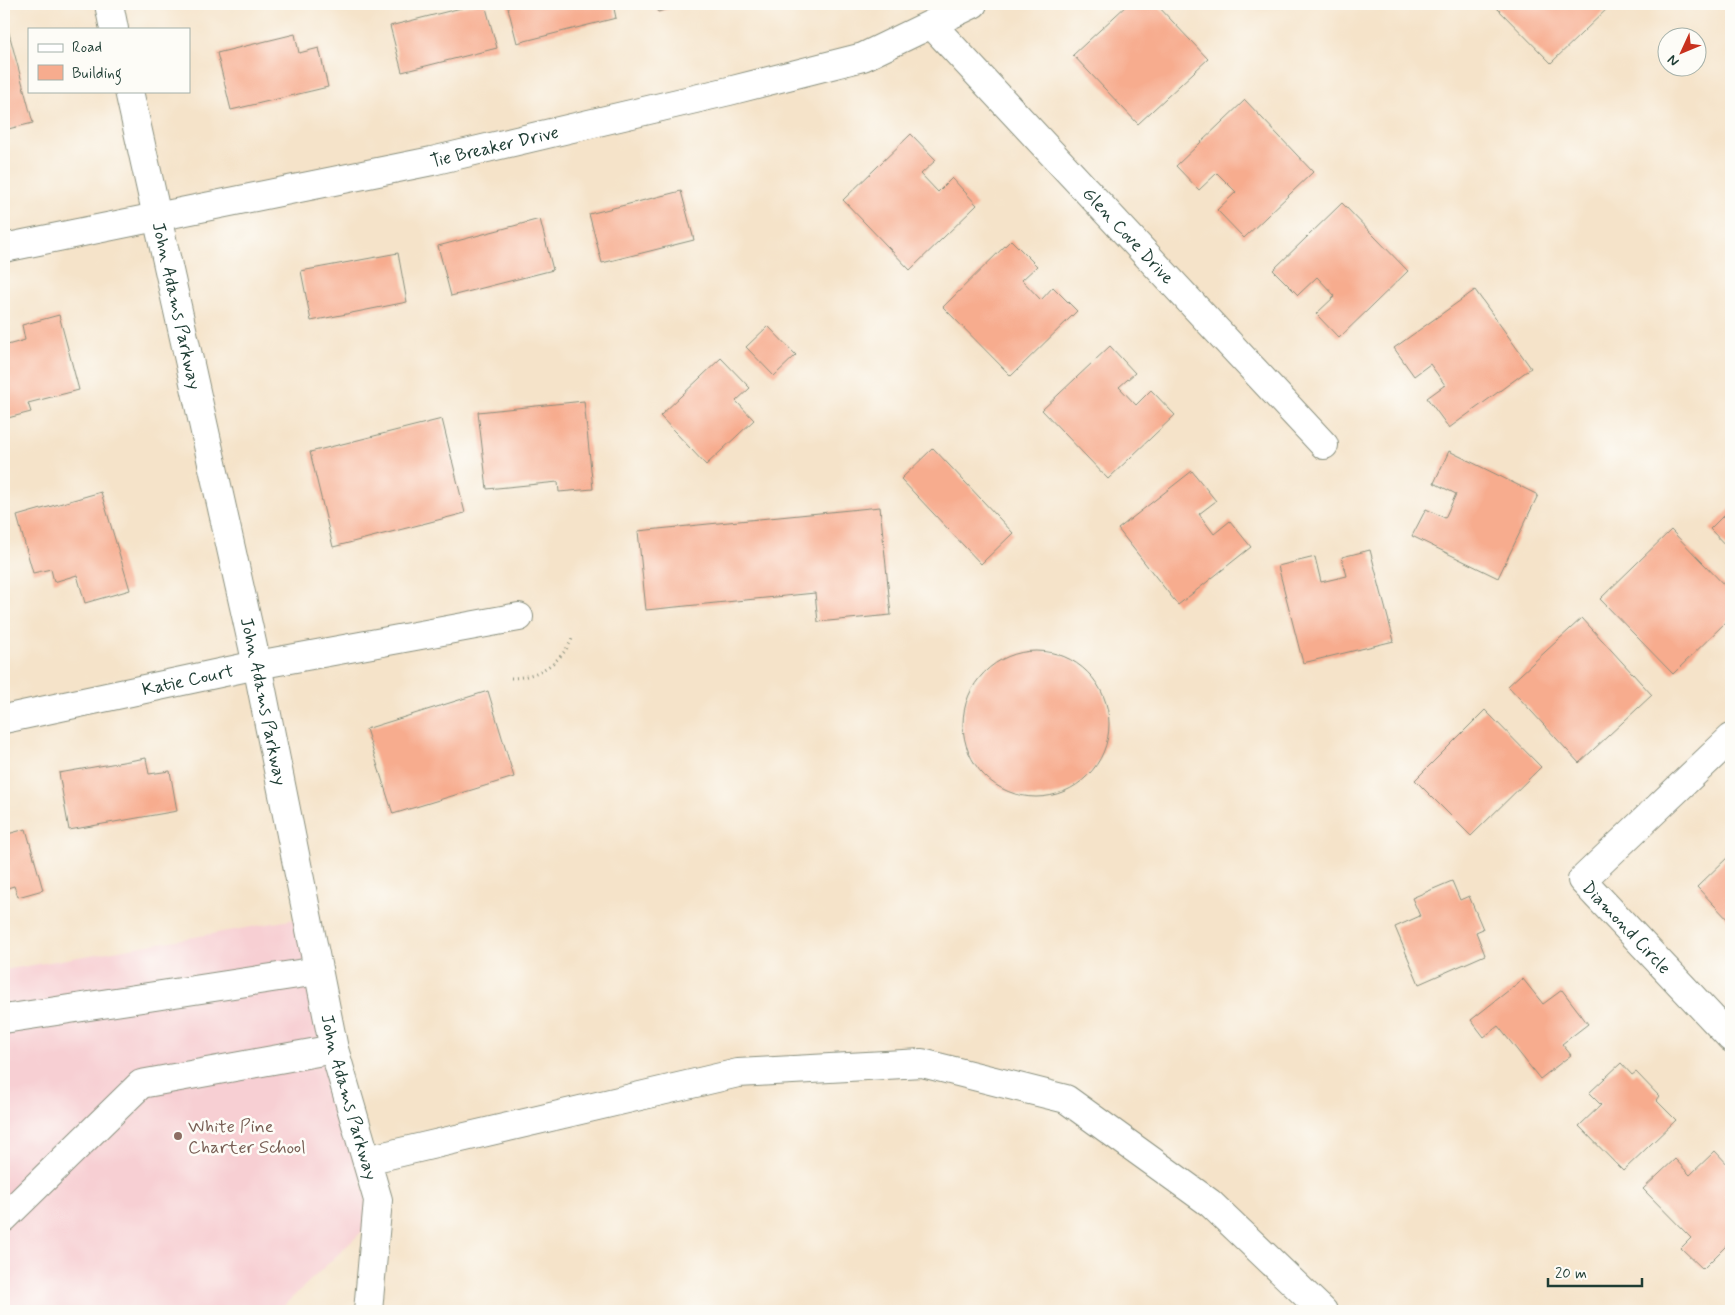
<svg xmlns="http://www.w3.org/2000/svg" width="1735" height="1315" font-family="Mynerve,sans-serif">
<rect width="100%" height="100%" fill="#fdfcf7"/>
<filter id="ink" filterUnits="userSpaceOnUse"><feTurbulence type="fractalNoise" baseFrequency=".02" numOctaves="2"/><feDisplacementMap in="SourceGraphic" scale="10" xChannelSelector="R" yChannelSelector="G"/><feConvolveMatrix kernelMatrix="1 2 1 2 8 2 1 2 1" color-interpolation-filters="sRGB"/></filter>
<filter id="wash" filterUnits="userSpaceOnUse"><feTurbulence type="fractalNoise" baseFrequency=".0096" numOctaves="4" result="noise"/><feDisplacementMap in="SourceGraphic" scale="20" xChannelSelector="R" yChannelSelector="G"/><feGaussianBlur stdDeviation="1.12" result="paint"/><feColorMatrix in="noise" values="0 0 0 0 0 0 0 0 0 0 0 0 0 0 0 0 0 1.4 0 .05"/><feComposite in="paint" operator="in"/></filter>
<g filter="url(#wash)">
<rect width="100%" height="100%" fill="#f5e3c9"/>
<path fill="#f7cfd3" d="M308,917L371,1223L278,1311H4V970Z"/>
<g id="blocks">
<path fill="#f7ac8e" d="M477,4H485L497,48L402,72L390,26Z
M507,4H613L616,18L517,43Z
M655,4H685L658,12Z
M1128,4H1156L1208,59L1138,124L1073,55Z
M1493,4H1612L1551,63Z
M4,22H6L33,123L4,130Z
M295,34L299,53L319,48L328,87L231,110L217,53Z
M1245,100L1313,172L1244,238L1217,210L1236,192L1217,173L1199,190L1176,166Z
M911,134L936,160L921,174L938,192L952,178L977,205L910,270L843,200Z
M681,191L694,240L602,263L589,214Z
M1342,203L1408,271L1339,338L1316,314L1335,296L1317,277L1298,295L1273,270Z
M540,219L553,270L451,296L438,246Z
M1011,240L1037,266L1022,280L1041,300L1053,287L1077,311L1011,376L943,307Z
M398,253L407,302L311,321L301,271Z
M1475,290L1531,368L1449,428L1427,398L1445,385L1430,364L1414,376L1394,348Z
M59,315L79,390L28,403L31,412L4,419V346L25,340L22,325Z
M768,326L796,355L774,376L746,347Z
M1110,346L1135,373L1119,387L1136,405L1151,390L1175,415L1108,479L1042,410Z
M721,358L750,388L736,401L754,420L706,465L660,416Z
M584,401L593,489L559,492L558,482L487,489L478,412Z
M442,419L465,513L333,547L310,452Z
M933,448L1013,533L981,564L901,479Z
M1449,451L1538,495L1498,578L1412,536L1426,509L1445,518L1456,494L1434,483Z
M1192,471L1216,501L1199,514L1214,534L1230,521L1251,547L1178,605L1118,529Z
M101,492L130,590L85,603L77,575L54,582L51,569L33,573L17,516Z
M880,507L891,615L818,622L815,593L646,610L638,531Z
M1730,509L1731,510V551L1710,529Z
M1671,530L1731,592V617L1673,674L1600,599Z
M1370,550L1394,641L1303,663L1278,566L1315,557L1321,582L1347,576L1342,557Z
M1582,618L1652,695L1579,763L1508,686Z
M963 724a73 73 0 1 1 146 0a73 73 0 1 1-146 0Z
M488,691L514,777L393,814L366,729Z
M1485,710L1541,767L1471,836L1415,780Z
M146,758L149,774L170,771L177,811L69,830L59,773Z
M26,829L43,890L18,897L14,886L4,889V835Z
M1731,854V923L1697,887Z
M1452,881L1460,900L1469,896L1483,929L1476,932L1485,955L1419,984L1395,927L1420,916L1412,898Z
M1523,979L1543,1004L1562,990L1588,1024L1562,1044L1571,1055L1540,1079L1498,1026L1484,1037L1471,1020Z
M1621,1063L1632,1075L1636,1072L1659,1096L1656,1100L1676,1120L1623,1171L1579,1126L1601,1105L1589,1093Z
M1715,1151L1731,1168V1188L1724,1195L1731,1203V1241L1703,1269L1681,1248L1691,1238L1643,1189L1675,1159L1690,1175Z"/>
</g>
</g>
<g filter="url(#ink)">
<use href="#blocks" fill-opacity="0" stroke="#8a907e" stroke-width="1"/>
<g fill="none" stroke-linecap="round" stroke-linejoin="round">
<g stroke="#8a907e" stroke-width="30">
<g id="minor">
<path d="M109,4L114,29"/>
<path id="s1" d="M932,25L1324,445"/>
<path id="s2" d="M129,91L257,665L334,1049L378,1200L368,1311"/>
<path id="s3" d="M4,248L432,161L729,91L863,57L973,4"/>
<path id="s4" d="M4,719L257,665L519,617"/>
<path id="s5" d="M1731,738L1582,880L1731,1038"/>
<path d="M4,1019L318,971"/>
<path d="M367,1160L738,1073L922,1063L1066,1099L1210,1203L1323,1311"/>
<path d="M4,1218L141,1084L334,1049"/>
</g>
</g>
<path stroke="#8a907e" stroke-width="3" stroke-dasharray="1 4" stroke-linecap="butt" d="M511,678C537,678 564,661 573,636"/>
<use href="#minor" stroke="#fff" stroke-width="28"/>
</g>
</g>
<circle fill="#8d6e63" stroke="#fdfcf7" stroke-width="2" cx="178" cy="1136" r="5"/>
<g text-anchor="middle" stroke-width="5" stroke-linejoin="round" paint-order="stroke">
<g font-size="18" fill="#1f3d34" stroke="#fdfcf7">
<text dy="6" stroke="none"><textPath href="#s3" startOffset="501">Tie Breaker Drive</textPath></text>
<text dy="6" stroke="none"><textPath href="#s1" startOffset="288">Glen Cove Drive</textPath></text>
<text dy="6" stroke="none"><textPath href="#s2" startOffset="220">John Adams Parkway</textPath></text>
<text dy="6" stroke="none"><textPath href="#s4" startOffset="188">Katie Court</textPath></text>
<text dy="6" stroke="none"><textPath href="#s2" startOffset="625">John Adams Parkway</textPath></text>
<text dy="6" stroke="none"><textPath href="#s5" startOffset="271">Diamond Circle</textPath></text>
<text dy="6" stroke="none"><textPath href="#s2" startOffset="1030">John Adams Parkway</textPath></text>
</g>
<g font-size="18" fill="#785e54" stroke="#fdfcf7" text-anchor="start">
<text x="188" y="1132">White Pine<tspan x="188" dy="21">Charter School</tspan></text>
</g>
</g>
<rect width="1735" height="1315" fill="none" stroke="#fdfcf7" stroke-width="20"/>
<rect x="28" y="28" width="162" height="65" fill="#fdfcf7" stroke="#a4b0a9"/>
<rect x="38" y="44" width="25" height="8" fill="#ffffff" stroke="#a4b0a9"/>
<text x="72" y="52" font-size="15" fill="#1f3d34">Road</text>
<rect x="38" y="65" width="25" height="15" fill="#f7ac8e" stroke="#a4b0a9"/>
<text x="72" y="78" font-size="15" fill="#1f3d34">Building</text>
<g transform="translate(1682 52) rotate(226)"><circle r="24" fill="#fdfcf7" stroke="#a4b0a9"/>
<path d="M0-4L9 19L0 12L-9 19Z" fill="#c8321e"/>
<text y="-8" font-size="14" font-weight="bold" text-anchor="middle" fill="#1f3d34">N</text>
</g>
<path d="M1548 1278v8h94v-8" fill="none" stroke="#1f3d34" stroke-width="2.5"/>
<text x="1555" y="1278" font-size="15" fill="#1f3d34" stroke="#fdfcf7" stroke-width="4" paint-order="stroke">20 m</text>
</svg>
